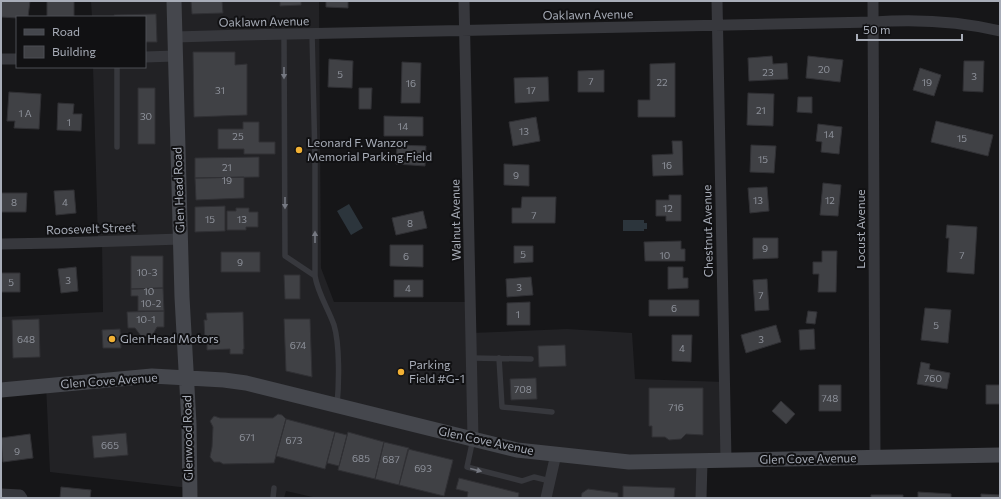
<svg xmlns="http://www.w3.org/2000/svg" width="1001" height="499" font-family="Commissioner,sans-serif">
<rect width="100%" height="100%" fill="#161618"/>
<path fill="#222225" d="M91,1H319L321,268L334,302H470L471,333L567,329L632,333L635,379L725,382L728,462L698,463L699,498H317L286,491L284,498H190L189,488L50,472L46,385L1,389V317L103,312L102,242L98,241L93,67H145V17H92Z"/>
<path fill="#2c353c" d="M349,204L363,228L351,235L337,211Z
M623,220H644V223H647V229H644V231H623Z"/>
<path fill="#404145" stroke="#303034" d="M1,1H30L28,17H17V18L1,17Z
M47,1H74V17H47Z
M191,1H222L223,13L192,14Z
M280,1H301V5L280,6Z
M326,1H348V8L326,7Z
M156,14L157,42H145V17H115L114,15Z
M193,52H235V65L247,64V115L194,117Z
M772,56L773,64L787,63L788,79L749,81L748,58Z
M808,56L843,60L840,82L806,78Z
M329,59L353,61L352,88L328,87Z
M964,61H984L983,92L963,91Z
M402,62L421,63L420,103H401Z
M675,63V117H638V100H650V64Z
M920,68L941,75L934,96L913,90Z
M604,70V92H578V71Z
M548,77L549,101L515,103L514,78Z
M138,88H155V144H138Z
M359,88H372L371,109H359Z
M9,92L41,94L39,129L14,128L15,121H7Z
M748,93L774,94L773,126L747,125Z
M798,97H812V113L797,112Z
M58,103L74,104L73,114H82L81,131L57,130Z
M384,116L423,117V136H384Z
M536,117L540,141L513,146L509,122Z
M936,121L993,135L988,156L931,142Z
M243,122H259V142H275V154H244V149H218V129H243Z
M818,124L842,127L839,154L821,152L822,142L816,141Z
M672,141H682L683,175L653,176L652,155L673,154Z
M397,145L426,146L425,166L396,164Z
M751,145L776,146L774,173L750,172Z
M259,157V177L195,178V158Z
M504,164L529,165V186L504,185Z
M244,177V198L196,200L195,178Z
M823,183L841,185L838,216L820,215Z
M767,187L769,211L750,213L748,188Z
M74,190L76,213L56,215L54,191Z
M1,193H27L26,212H1Z
M669,195H681V221H666V216H656V200H669Z
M522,197H556L555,223H512V208H521Z
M225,206V231L195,232V207Z
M236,208H249V212H258V227H246V230H227V211H236Z
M423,211L427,228L396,235L392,218Z
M947,225L977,227L974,274L947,272L949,238H946Z
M753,238H778V258L753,259Z
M681,241V249H685V261H645L644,242Z
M390,245H423V267L390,266Z
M514,246H533V262L514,263Z
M822,251H837L836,292H818L819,274H813V262H822Z
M221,252H260V272H221Z
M131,256H163V288L131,289Z
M76,267L78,291L61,293L58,269Z
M668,267H683V278H688V288L668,289Z
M1,273H20V292H1Z
M284,275H300V299H285Z
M531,277L533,295L507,297L506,279Z
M767,279L769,310L755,311L753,280Z
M394,280H423V297H394Z
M163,288L164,311H138V296H131V289Z
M649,300H699V316H649Z
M530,302V325H507V303Z
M925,308L951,310L948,343L921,340Z
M164,311V327H157L152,336H141L135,328H128L127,312Z
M808,311L817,312L815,324L806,323Z
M243,312L244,349H243V354H230V349L207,350V342H205L204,320H207L206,313Z
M39,319L40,357L13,358L12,320Z
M284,319H310L312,377L286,371Z
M776,325L781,342L746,353L741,335Z
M120,329L121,348H103L102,330Z
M814,329L815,349L800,350L799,330Z
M672,335H692L691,362L672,361Z
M565,345L566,366L539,367L538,346Z
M921,362L930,364L929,369L950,373L947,389L917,384Z
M536,378L537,399L511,400L510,379Z
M819,385H841V411H819Z
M986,385H1000V404H986Z
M649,388H703V435L686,434L681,439L669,440L665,437H652V426H649Z
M781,401L795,414L786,424L772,411Z
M278,414L282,415L286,419L274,463L223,464L220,462H214L210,457L212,447L213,427L210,421L214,416L220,418H273Z
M286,419L335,432L325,469L276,456Z
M335,432L347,435L339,466L327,463Z
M348,432L384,442L375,479L338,470Z
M126,433L128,455L94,458L92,436Z
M30,434L33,458L3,462L1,438Z
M384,442L409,448L399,485L375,479Z
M408,449L453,460L444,496L399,485Z
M459,478L519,493L518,498H467L468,492L456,489Z
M623,486L675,488L674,498H623Z
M61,487L91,490L90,498H60Z
M588,489L618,493V498H581L582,493Z
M918,492L951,494V498H918Z
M981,494L1000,495V498H981Z
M871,495H903V498H871Z"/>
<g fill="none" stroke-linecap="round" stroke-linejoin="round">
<path stroke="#37383d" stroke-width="5.5" d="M312,33L315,160V276C318,294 328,308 334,325C340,345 339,385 337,405
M284,34L285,256L315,276
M117,67V147
M472,358L531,359
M499,358L502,407L552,412
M473,439L467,467L522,481L534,477L550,481
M273,498L274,488"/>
<path stroke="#37383d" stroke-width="11" d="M464,1L473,439
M717,1L726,460
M873,1L875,457
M175,37L244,35L874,22C917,19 958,21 1000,31
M145,57L175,56
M1,59H17
M1,244L58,243L181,239
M1,494L20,495L22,498
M546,498L556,454
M701,498L702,462"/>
<path stroke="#45474d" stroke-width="15" d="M174,1L182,297L189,424L190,498
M1,390L152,376L224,380L246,383L517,450L629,462L1000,455"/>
</g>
<defs><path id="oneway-solid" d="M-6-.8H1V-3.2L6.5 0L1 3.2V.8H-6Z"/></defs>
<g fill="#757881">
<use href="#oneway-solid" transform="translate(284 73) rotate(90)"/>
<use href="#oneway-solid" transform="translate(285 203) rotate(90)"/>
<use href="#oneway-solid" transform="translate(315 237) rotate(-90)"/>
<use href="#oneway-solid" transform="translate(476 470) rotate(14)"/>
</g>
<g fill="#f2b134" stroke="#111113" stroke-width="1.5">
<circle cx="299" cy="150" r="4"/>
<circle cx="112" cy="339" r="4"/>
<circle cx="401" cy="372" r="4"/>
</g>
<g text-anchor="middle" stroke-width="4" stroke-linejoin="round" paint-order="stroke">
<g font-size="10" fill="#8e929b">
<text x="824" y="73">20</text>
<text x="768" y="76">23</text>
<text x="340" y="78">5</text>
<text x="974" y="80">3</text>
<text x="591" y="85">7</text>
<text x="662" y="86">22</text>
<text x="927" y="86">19</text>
<text x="411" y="87">16</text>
<text x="220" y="94">31</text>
<text x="531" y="94">17</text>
<text x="761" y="114">21</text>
<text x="25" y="117">1 A</text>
<text x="146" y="120">30</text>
<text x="69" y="126">1</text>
<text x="403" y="130">14</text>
<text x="524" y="135">13</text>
<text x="829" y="138">14</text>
<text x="238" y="140">25</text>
<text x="962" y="142">15</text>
<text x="763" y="163">15</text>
<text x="667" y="169">16</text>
<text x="227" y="171">21</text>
<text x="516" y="179">9</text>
<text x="227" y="184">19</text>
<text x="758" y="204">13</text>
<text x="830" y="204">12</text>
<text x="14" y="206">8</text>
<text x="65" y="206">4</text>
<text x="668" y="212">12</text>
<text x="534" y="219">7</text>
<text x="210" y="223">15</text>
<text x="242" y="223">13</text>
<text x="410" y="227">8</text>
<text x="765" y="252">9</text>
<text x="523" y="258">5</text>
<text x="665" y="259">10</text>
<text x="962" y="259">7</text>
<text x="406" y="260">6</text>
<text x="240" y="266">9</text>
<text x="147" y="276">10-3</text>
<text x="68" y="284">3</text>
<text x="11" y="286">5</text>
<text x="519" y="291">3</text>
<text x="408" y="292">4</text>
<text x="149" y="295">10</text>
<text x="761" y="299">7</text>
<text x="151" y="307">10-2</text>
<text x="674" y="312">6</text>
<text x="518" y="318">1</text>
<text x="146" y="323">10-1</text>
<text x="936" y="329">5</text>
<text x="26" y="343">648</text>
<text x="761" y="343">3</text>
<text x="298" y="349">674</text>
<text x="682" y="352">4</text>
<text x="933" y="382">760</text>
<text x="523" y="393">708</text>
<text x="830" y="402">748</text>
<text x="676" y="411">716</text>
<text x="247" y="441">671</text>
<text x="294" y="444">673</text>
<text x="110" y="449">665</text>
<text x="17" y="455">9</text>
<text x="361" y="462">685</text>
<text x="391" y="463">687</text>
<text x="423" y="472">693</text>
</g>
<g font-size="12" fill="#a8adb8" stroke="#111113">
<text transform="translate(588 15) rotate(-1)" y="4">Oaklawn Avenue</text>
<text transform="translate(264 22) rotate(-1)" y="4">Oaklawn Avenue</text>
<text transform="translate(179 190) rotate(-92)" y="4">Glen Head Road</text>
<text transform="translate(456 220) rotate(-91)" y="4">Walnut Avenue</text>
<text transform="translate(91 229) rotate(-2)" y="4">Roosevelt Street</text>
<text transform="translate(861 229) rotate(-90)" y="4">Locust Avenue</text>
<text transform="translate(708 231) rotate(-91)" y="4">Chestnut Avenue</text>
<text transform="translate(109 381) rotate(-4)" y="4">Glen Cove Avenue</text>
<text transform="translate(188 438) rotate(-91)" y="4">Glenwood Road</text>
<text transform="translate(486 441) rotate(12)" y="4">Glen Cove Avenue</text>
<text transform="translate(808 459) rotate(-1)" y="4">Glen Cove Avenue</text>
</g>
<g font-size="12" fill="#a8adb8" stroke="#111113" text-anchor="start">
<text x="307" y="147">Leonard F. Wanzor<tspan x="307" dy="14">Memorial Parking Field</tspan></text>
<text x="120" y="343">Glen Head Motors</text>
<text x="409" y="369">Parking<tspan x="409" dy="14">Field #G-1</tspan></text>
</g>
</g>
<rect width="1001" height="499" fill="none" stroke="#a8adb8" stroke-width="4"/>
<rect x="16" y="16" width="130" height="52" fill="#111113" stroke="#4d4f55"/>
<rect x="24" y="29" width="20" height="6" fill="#45474d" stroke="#4d4f55"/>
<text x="52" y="36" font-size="12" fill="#a8adb8">Road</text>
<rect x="24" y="46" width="20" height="12" fill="#404145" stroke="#4d4f55"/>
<text x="52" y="56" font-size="12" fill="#a8adb8">Building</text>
<path d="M857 34v6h105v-6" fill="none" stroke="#a8adb8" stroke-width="2"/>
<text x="863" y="34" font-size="12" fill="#a8adb8" stroke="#111113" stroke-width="3" paint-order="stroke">50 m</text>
</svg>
